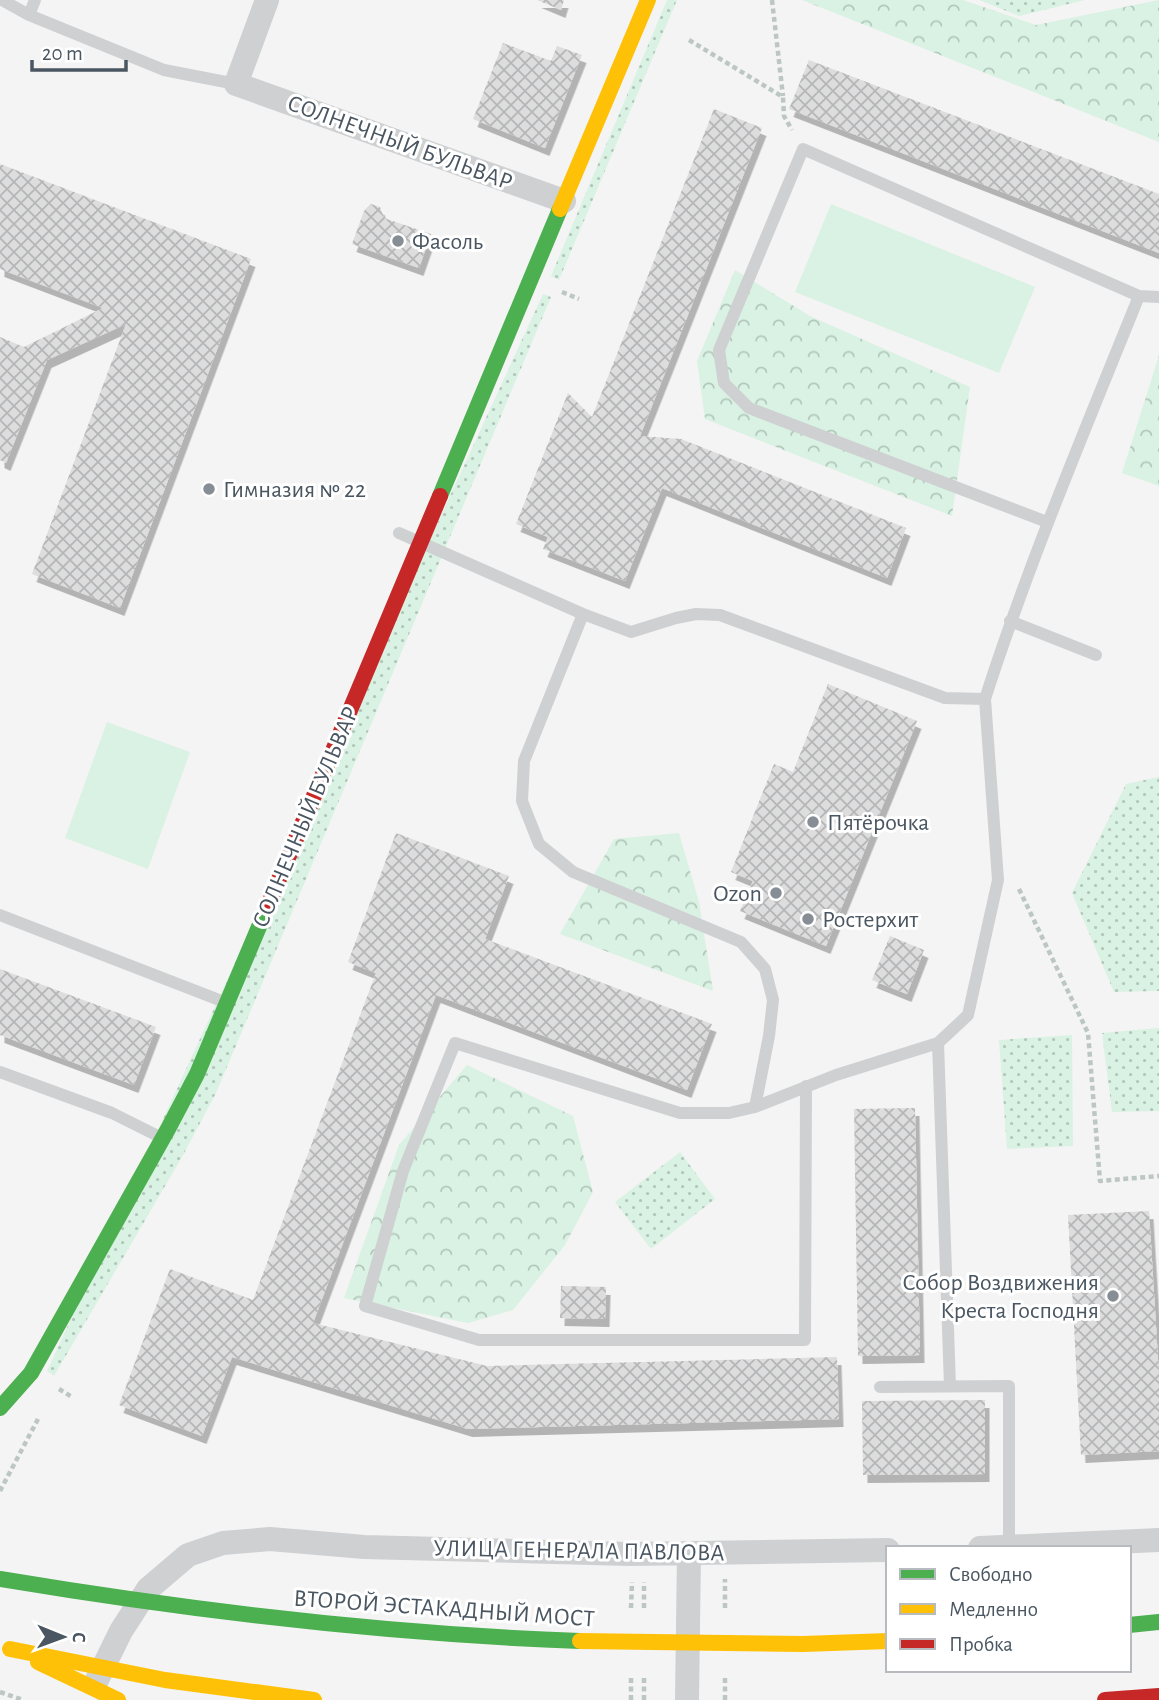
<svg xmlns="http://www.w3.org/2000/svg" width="1159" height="1700" font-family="'Alegreya Sans',sans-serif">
<defs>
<pattern id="green-dots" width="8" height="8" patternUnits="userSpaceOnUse" patternTransform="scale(1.75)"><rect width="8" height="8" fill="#d9f2e3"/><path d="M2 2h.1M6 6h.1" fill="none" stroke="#b2c7bb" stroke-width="1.8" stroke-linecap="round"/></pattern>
<pattern id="forest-crowns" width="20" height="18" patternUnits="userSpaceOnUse" patternTransform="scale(1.75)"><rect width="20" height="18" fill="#d9f2e3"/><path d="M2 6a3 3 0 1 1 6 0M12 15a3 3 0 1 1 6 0" fill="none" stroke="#b2c7bb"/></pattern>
<pattern id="building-cross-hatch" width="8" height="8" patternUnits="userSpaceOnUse" patternTransform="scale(1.75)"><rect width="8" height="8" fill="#ddddde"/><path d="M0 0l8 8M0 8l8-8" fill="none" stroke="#b5b6b7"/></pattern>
<filter id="shadow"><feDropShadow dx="4.5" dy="8" stdDeviation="0" flood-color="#0004"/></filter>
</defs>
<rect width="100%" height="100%" fill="#f4f4f4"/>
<path fill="url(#green-dots)" d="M667,0H677L559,280L551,276Z
M979,0H1085L1019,16Z
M543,294L551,297L216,1093L182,1157L54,1376L47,1371Z
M1159,777V991L1114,992L1072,893L1126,784Z
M1159,1028V1111L1112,1112L1102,1033Z
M1072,1035L1073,1146L1007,1149L999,1040Z
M680,1152L715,1199L651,1249L615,1202Z"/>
<path fill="url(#forest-crowns)" d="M802,0H963L1036,25L1159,0V142Z
M735,270L810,316L970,387L952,516L705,419L697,361Z
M1159,355V486L1122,473Z
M679,833L699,902L713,991L560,934L614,839Z
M467,1065L573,1116L593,1192L565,1245L513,1310L468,1323L344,1298L399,1145Z"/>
<path fill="#d9f2e3" d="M831,204L1035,287L999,373L795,292Z
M107,722L190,752L148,869L65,838Z"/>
<path fill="url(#building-cross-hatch)" filter="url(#shadow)" d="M537,0H564L561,10Z
M503,43L551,61L557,46L582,55L545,148L473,119Z
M809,60L1159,194V253L789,109Z
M714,109L762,128L640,436L681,439L906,528L887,578L662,488L625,581L543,549L548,537L516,524L568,393L592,417Z
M0,164L251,259L120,608L32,574L126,324L47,360L6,463L0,460V337L24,347L103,308L0,269Z
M371,204L380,207L384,218L431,234L419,268L352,244L364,211Z
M828,684L917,721L826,946L740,911L753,881L731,872L774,764L793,772Z
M396,833L509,876L485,939L712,1024L687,1090L436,995L313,1323L487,1366L837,1357L839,1419L468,1429L232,1357L202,1436L119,1405L170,1269L253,1300L376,973L348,962Z
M890,936L924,950L907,994L872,980Z
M0,969L156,1027L134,1085L0,1035Z
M915,1108L920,1355L858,1356L854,1109Z
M1149,1211L1159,1376V1451L1081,1455L1068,1215Z
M561,1286L606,1287L605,1319L560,1318Z
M985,1400V1474L863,1475L862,1401Z"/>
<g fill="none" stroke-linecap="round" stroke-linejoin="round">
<path stroke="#bcc7c4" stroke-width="4.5" stroke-dasharray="5 3.5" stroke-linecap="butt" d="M772,0L783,96
M689,40L783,97L784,116L792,130
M562,292L579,299
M1019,889L1088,1033L1100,1181L1159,1176
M59,1389L72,1397
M0,1491L38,1419
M631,1608L632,1582
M644,1608V1582
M725,1608V1579
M0,1692L23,1700
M631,1700V1677
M644,1700V1677
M725,1700V1677"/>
<path stroke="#ced0d2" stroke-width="12" d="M2,0L29,15L164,70L236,84
M29,15L35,0
M1047,522L749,408L724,383L719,350L803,149L1139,296
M399,533L583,614L631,632L676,618L696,614L720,615L945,698L985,699C1029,562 1085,430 1139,296L1159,297
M583,614L524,761L522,801L539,844L573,872L741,942L765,969L773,1000L769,1036L755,1107
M1010,621L1096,655
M0,915L227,1003
M0,1072L112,1113L162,1138
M806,1086L805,1340H479L365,1306L403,1171L455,1043L680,1113H729L755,1107L836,1075L938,1043
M950,1386L938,1043L968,1015L998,880L985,699
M880,1387L1009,1386V1546"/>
<path stroke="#ced0d2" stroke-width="24" d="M267,0L236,84L564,201
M980,1548L1159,1540
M97,1680L121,1631L148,1589L188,1555L223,1543L270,1539L364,1547L629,1554L888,1550
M687,1700L689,1553"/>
<path stroke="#4caf50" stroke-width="16" d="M440,496L560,209
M0,1408L31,1373L168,1129L197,1074L269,903
M1129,1625L1159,1622"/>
<path stroke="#ffc107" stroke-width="16" d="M560,209L648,0"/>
<path stroke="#c62828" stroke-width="16" d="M269,903L440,496
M1105,1700L1159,1696"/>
<path stroke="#4caf50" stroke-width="16" d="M0,1579C192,1611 385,1634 580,1641"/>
<path stroke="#ffc107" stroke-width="16" d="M580,1641L803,1644L888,1641
M10,1649L165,1680L314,1700
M38,1662L118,1700"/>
</g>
<g fill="#868d94" stroke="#fff" stroke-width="2.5">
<circle cx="398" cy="241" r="7"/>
<circle cx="209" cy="489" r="7"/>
<circle cx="813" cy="822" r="7"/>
<circle cx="776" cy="893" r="7"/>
<circle cx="808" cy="919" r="7"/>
<circle cx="1113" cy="1296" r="7"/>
</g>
<g text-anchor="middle" stroke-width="6" stroke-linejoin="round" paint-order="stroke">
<g font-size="24" fill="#4a5661" stroke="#fff">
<text transform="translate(400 142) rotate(20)" y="8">СОЛНЕЧНЫЙ БУЛЬВАР</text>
<text transform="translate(305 817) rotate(-67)" y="8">СОЛНЕЧНЫЙ БУЛЬВАР</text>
<text transform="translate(579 1550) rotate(1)" y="8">УЛИЦА ГЕНЕРАЛА ПАВЛОВА</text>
<text transform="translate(444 1608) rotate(4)" y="8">ВТОРОЙ ЭСТАКАДНЫЙ МОСТ</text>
</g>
<g font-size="24" fill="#4a5661" stroke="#fff" text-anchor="start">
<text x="412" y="249">Фасоль</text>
<text x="223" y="497">Гимназия № 22</text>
<text x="827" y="830">Пятёрочка</text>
<text x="762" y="901" text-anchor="end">Ozon</text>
<text x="822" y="927">Ростерхит</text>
<text x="1099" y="1290" text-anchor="end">Собор Воздвижения<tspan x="1099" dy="28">Креста Господня</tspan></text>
</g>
</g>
<rect x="886" y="1546" width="245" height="126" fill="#ffffff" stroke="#b7bbc0" stroke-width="2"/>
<rect x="900" y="1569" width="35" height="10" fill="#4caf50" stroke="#b7bbc0" stroke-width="2"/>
<text x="949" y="1581" font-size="21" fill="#4a5661">Свободно</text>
<rect x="900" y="1604" width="35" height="10" fill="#ffc107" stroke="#b7bbc0" stroke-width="2"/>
<text x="949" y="1616" font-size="21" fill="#4a5661">Медленно</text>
<rect x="900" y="1639" width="35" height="10" fill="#c62828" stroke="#b7bbc0" stroke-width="2"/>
<text x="949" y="1651" font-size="21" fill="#4a5661">Пробка</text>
<g transform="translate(63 1637) rotate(91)" stroke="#ffffff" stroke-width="5" paint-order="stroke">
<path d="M0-5L12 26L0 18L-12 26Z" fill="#4a5661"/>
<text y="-10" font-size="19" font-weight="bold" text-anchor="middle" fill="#4a5661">С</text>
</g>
<path d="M32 60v10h94v-10" fill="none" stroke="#4a5661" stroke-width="3.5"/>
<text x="42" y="60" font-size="21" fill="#4a5661" stroke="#ffffff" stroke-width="5" paint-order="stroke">20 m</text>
</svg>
